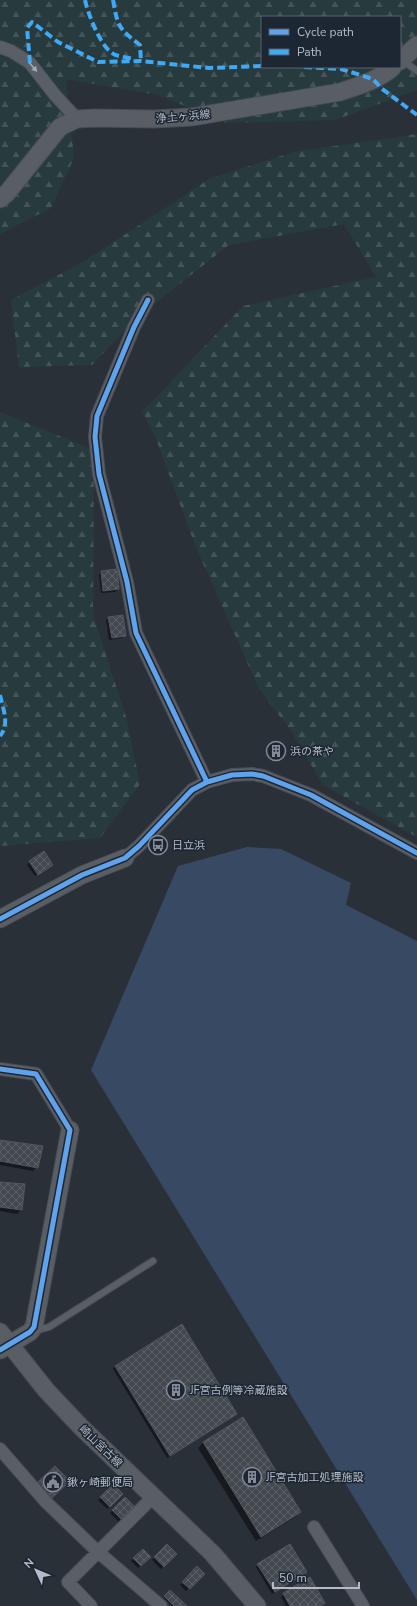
<svg xmlns="http://www.w3.org/2000/svg" width="417" height="1606" font-family="'Nunito Sans','Noto Sans JP',sans-serif">
<defs>
<pattern id="forest-firs" width="22" height="20" patternUnits="userSpaceOnUse"><rect width="22" height="20" fill="#273a3e"/><path d="M5 1l3.5 6h-7zM16 11l3.5 6h-7z" fill="#445559"/></pattern>
<pattern id="building-cross-hatch" width="8" height="8" patternUnits="userSpaceOnUse"><rect width="8" height="8" fill="#444950"/><path d="M0 0l8 8M0 8l8-8" fill="none" stroke="#5d6168"/></pattern>
</defs>
<rect width="100%" height="100%" fill="#2a3038"/>
<path fill="url(#forest-firs)" fill-rule="evenodd" d="M0,0H417V90L335,120L226,123L158,95L66,79L74,158L51,208L0,234ZM262,17H400V67H262Z
M417,134V837L323,785L291,731L259,689L195,545L155,436L142,412L243,306L376,277L344,224L229,245L140,315L92,365L19,367L11,300L83,262L209,179L293,152Z
M0,412L94,450L93,615L126,717L140,784L100,838L0,846Z"/>
<path fill="#384963" d="M247,847L281,849L351,883L346,905L417,941V1600L91,1070L178,866Z"/>
<path fill="#0007" d="M101,572L118,589L115,592L101,593L99,575Z
M109,618L125,636L122,638L109,640L106,620Z
M272,747L280,755L279,756L269,752Z
M30,862L49,867L35,876L27,865Z
M0,1141L37,1167L33,1171L0,1165Z
M0,1183L21,1210L17,1214L0,1211Z
M115,1366L236,1414L167,1458L113,1369Z
M242,1419L300,1512L295,1517L256,1541L198,1448L203,1443Z
M68,1481L48,1500L35,1487Z
M113,1485L121,1494L107,1509L98,1500Z
M125,1499L133,1507L119,1522L110,1513Z
M167,1546L175,1554L161,1569L152,1560Z
M143,1550L149,1557L138,1568L131,1561Z
M258,1565L306,1572L272,1594L256,1567Z
M197,1568L203,1574L186,1591L180,1585Z
M309,1578L324,1603L320,1606H286L281,1597Z
M170,1591L186,1606H172L164,1598Z"/>
<path fill="url(#building-cross-hatch)" stroke="#52575f" d="M117,569L119,589L103,591L101,571Z
M123,615L126,636L112,638L108,617Z
M272,746L283,751L281,756L270,751Z
M44,851L53,865L38,875L29,861Z
M0,1140L43,1146L38,1168L0,1161Z
M0,1182L25,1184L22,1210L0,1207Z
M182,1324L237,1414L170,1456L115,1366Z
M243,1417L301,1512L261,1537L203,1442Z
M55,1466L70,1481L52,1498L37,1483Z
M113,1484L123,1494L110,1507L100,1497Z
M125,1497L135,1507L122,1520L112,1510Z
M167,1544L177,1554L164,1567L154,1557Z
M290,1544L307,1572L275,1592L257,1564Z
M143,1549L151,1557L141,1566L133,1558Z
M197,1566L205,1574L190,1589L182,1582Z
M310,1577L325,1603L320,1606H290L283,1593Z
M170,1590L187,1606H174L164,1596Z"/>
<g fill="none" stroke-linecap="round" stroke-linejoin="round">
<g stroke="#484c53" stroke-width="8">
<path id="lane" d="M404,59L409,65L417,71
M34,1331L49,1327L153,1261"/>
</g>
<g stroke="#484c53" stroke-width="14">
<path id="street" d="M0,47L11,51L30,63L55,95L77,119
M148,300L134,327L97,416L95,437L99,474L127,582L136,633L207,782
M125,858L139,846L192,790L207,782L232,775L252,774L263,776L311,795L417,853
M0,1069L36,1074L70,1130
M0,1449L46,1502L97,1551L161,1606
M314,1527L363,1606
M91,1606L68,1582L153,1497"/>
</g>
<g stroke="#484c53" stroke-width="19">
<path id="secondary" d="M400,61L417,45
M0,199L7,193L60,127L77,119L95,118L154,119L192,117L340,92C358,86 379,80 393,67
M0,919L82,875L125,858
M0,1332L46,1390L80,1426L213,1554L257,1606
M0,1350L30,1332L34,1327L70,1130"/>
</g>
<use href="#lane" stroke="#5a5e66" stroke-width="6"/>
<use href="#street" stroke="#5a5e66" stroke-width="12"/>
<use href="#secondary" stroke="#595d64" stroke-width="17"/>
<path stroke="#3fa9f5" stroke-width="4" stroke-dasharray="8 4" stroke-linecap="butt" d="M85,0C88,14 100,45 112,53C117,57 127,57 133,59
M113,0C118,27 118,28 140,45L141,61
M30,63L27,28L32,22L58,42L98,62L141,61L209,68L262,66
M304,67L341,69L373,79L381,88L417,115
M0,695C3,709 10,724 0,736"/>
<g stroke="#1d2633" stroke-width="8">
<path id="cycleway" d="M148,300L134,327L97,416L95,437L99,474L127,582L136,633L207,782
M0,919L82,875L125,858L139,846L192,790L207,782L232,775L252,774L263,776L311,795L417,853
M0,1069L36,1074L70,1130L34,1327L30,1332L0,1350"/>
</g>
<use href="#cycleway" stroke="#60a3ed" stroke-width="5"/>
</g>
<defs><path id="oneway-solid" d="M-6-.8H1V-3.2L6.5 0L1 3.2V.8H-6Z"/></defs>
<use fill="#a2a9b5" href="#oneway-solid" transform="translate(33 67) rotate(49)"/>
<defs>
<g id="building-ring" transform="scale(1)"><circle r="9.5" fill="#1d2633" stroke="#848b96" stroke-width="1.5"/><path d="M-4-6H4V6H1V3H-1V6H-4ZM-2.5-4.3h1.7v1.8h-1.7ZM.8-4.3h1.7v1.8H.8ZM-2.5-1h1.7V.8h-1.7ZM.8-1h1.7V.8H.8Z" fill="#848b96"/></g>
<g id="bus-ring" transform="scale(1)"><circle r="9.5" fill="#1d2633" stroke="#848b96" stroke-width="1.5"/><path d="M-5-6H5V4H4V6H2V4H-2V6H-4V4H-5ZM-3.5-4V0h7V-4ZM-3.5 1.2v1.5H-2V1.2ZM2 1.2v1.5H3.5V1.2Z" fill="#848b96"/></g>
<g id="civic-ring" transform="scale(1)"><circle r="9.5" fill="#1d2633" stroke="#848b96" stroke-width="1.5"/><path d="M-.6-6.5H3V-4.5H.6V-3L4-1V1h2V6H-6V1h2V-1L-.6-3ZM-1.2 2.5V6h2.4V2.5Z" fill="#848b96"/></g>
</defs>
<g fill-rule="evenodd">
<use href="#building-ring" x="276" y="751"/>
<use href="#bus-ring" x="158" y="845"/>
<use href="#building-ring" x="176" y="1390"/>
<use href="#building-ring" x="252" y="1477"/>
<use href="#civic-ring" x="53" y="1482"/>
</g>
<g text-anchor="middle" stroke-width="3" stroke-linejoin="round" paint-order="stroke">
<g font-size="11" fill="#b4bcc9" stroke="#1d2633">
<text transform="translate(183 116) rotate(-5)" y="4">浄土ヶ浜線</text>
<text transform="translate(101 1446) rotate(44)" y="4">崎山宮古線</text>
</g>
<g font-size="11" fill="#b4bcc9" stroke="#1d2633" text-anchor="start">
<text x="290" y="755">浜の茶や</text>
<text x="172" y="849">日立浜</text>
<text x="190" y="1394">JF宮古例等冷蔵施設</text>
<text x="266" y="1481">JF宮古加工処理施設</text>
<text x="67" y="1486">鍬ヶ崎郵便局</text>
</g>
</g>
<rect x="261" y="16" width="140" height="52" fill="#1d2633" stroke="#59626f"/>
<rect x="269" y="29" width="20" height="6" fill="#60a3ed" stroke="#59626f"/>
<text x="297" y="36" font-size="12" fill="#b4bcc9">Cycle path</text>
<rect x="269" y="49" width="20" height="6" fill="#3fa9f5" stroke="#59626f"/>
<text x="297" y="56" font-size="12" fill="#b4bcc9">Path</text>
<g transform="translate(36 1570) rotate(314)" stroke="#1d2633" stroke-width="3" paint-order="stroke">
<path d="M0-3L7 15L0 10L-7 15Z" fill="#b4bcc9"/>
<text y="-6" font-size="11" font-weight="bold" text-anchor="middle" fill="#b4bcc9">N</text>
</g>
<path d="M273 1582v6h86v-6" fill="none" stroke="#b4bcc9" stroke-width="2"/>
<text x="279" y="1582" font-size="12" fill="#b4bcc9" stroke="#1d2633" stroke-width="3" paint-order="stroke">50 m</text>
</svg>
